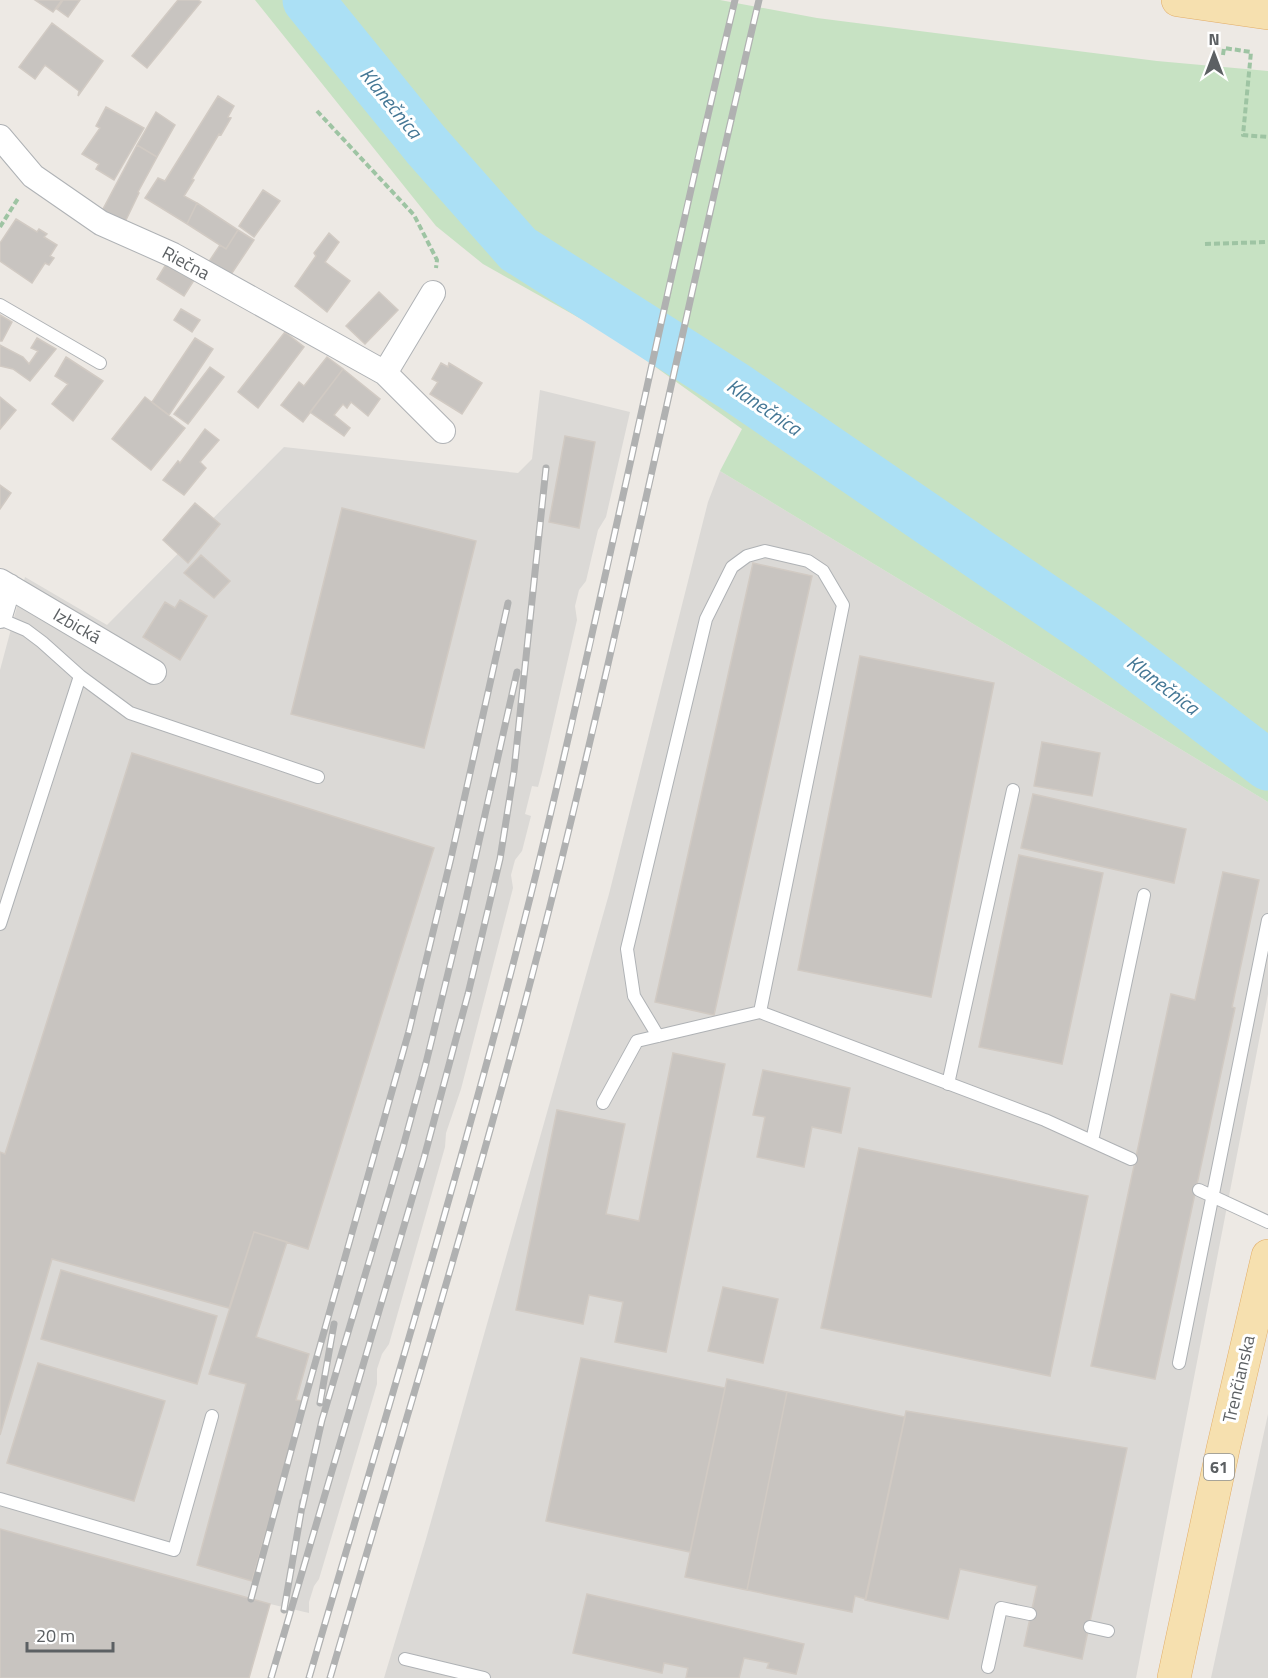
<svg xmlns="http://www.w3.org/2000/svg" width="1268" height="1678" font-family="'Titillium Web',sans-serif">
<rect width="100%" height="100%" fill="#ede9e4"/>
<path fill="#dbd9d6" d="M540,390L630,412L606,517L598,530L586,581L579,590L575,606L577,620L542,772L538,787L532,786L525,814L531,816L522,851L515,860L511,875L513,888L461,1089L446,1133L445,1147L389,1344L382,1354L377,1369V1384L319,1579L314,1586L309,1602V1613L270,1604L249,1678H0V670L25,577L107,625L284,447L518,473L532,459Z
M720,471L1268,802V994L1136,1678H384L426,1539L609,894L708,502Z
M1268,1414V1678H1211Z"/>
<path fill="#c7e2c3" d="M255,0H720L817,18L1157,61L1268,71V802L720,471L742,429L615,338L483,264L436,226Z"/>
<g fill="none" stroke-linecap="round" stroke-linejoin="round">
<path stroke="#abe0f5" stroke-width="51" d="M308,0L426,145L518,249L735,387L1100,637L1268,765"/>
</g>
<path fill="#c8c4c0" stroke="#d1cac3" stroke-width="1.5" d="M35,0H62L53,12Z
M63,0H80L68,17L57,9Z
M178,0H198L201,2L147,68L132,56Z
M52,23L103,61L78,96L79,91L45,65L35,79L19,67Z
M218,96L234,106L228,117L231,118L221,135L219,134L192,179L194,180L184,196L197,203L187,224L145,198L158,178L165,181Z
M106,107L144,128L114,180L96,169L99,164L82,154L100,128L96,126Z
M156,112L175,125L157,157L137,145Z
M137,145L157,157L138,192L139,193L125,222L102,211Z
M263,190L280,201L254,237L239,226Z
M197,203L238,230L226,249L187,224Z
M16,219L37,232L39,229L47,234L44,237L57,245L50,256L54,258L49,265L45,263L32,283L0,261V243Z
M238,230L254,240L228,279L206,266L220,245L226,249Z
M329,233L339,242L325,262L350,281L327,312L295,286L316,256L314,253Z
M168,261L196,277L184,296L157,279Z
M379,292L398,310L365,344L346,326Z
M181,309L200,320L192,332L174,320Z
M0,315L12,322L2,341H0Z
M285,332L304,347L258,408L238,392Z
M37,338L56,349L30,381L13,369L0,366V345L23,357L29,364L38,351L31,348Z
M195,338L213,349L169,415L152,402Z
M66,357L103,381L73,421L52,404L68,384L55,376Z
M327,357L343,369L303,422L281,405L299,382L304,386Z
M441,363L448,367L449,363L482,383L462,414L430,394L438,382L432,379Z
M210,367L224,377L188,424L174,414Z
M343,369L380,399L368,416L351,402L347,408L343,404L334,415L350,428L344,436L310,412Z
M0,397L16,410L0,429Z
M145,397L185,428L151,470L112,439Z
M205,429L219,440L200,462L206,468L184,495L163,480L178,461L180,463Z
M565,436L595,442L579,528L549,522Z
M0,485L11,493L0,509Z
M195,503L220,524L188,563L163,540Z
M342,508L476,541L424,748L291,714Z
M201,555L230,581L214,598L184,573Z
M753,563L812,576L714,1015L655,1002Z
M180,600L207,616L180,660L143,637L165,602L175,608Z
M860,656L994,683L931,997L798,970Z
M1042,742L1100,753L1092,796L1034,786Z
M132,753L434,848L308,1249L254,1232L229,1308L52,1259L0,1435V1152L5,1154Z
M1033,794L1186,829L1174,883L1021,848Z
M1019,855L1103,873L1062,1064L979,1047Z
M1223,872L1259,880L1232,1007L1235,1008L1155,1379L1091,1366L1171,994L1195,1000Z
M673,1053L725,1064L666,1352L615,1342L623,1302L589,1295L583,1324L516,1310L557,1110L625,1124L606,1214L639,1221Z
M763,1070L850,1088L841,1133L812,1127L804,1167L757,1157L765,1117L753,1115Z
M859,1148L1088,1196L1050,1376L821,1328Z
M254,1232L287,1242L256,1337L309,1354L296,1400L303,1401L252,1581L197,1565L246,1384L209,1374Z
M61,1270L217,1316L197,1384L41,1339Z
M723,1287L778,1299L763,1363L708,1351Z
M581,1358L725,1388L690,1552L546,1521Z
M38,1363L165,1401L134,1501L7,1463Z
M727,1379L787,1392L747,1590L685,1577Z
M787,1392L905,1417L866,1599L855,1596L852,1612L747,1590Z
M906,1411L1127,1448L1082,1659L1024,1646L1037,1586L960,1569L948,1619L865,1600Z
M0,1529L270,1604L249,1678H0Z
M587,1594L804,1644L796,1674L767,1668L769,1663L744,1658L739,1678H686L688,1668L664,1663L662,1673L573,1653Z"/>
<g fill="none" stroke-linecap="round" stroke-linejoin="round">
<g stroke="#afb2b5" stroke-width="14">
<path id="lane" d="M0,305L100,363
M0,619L26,630L42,642L80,676L0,924
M80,676L130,713L318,777
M658,1036L634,996L627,949L706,619L732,567L747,556L765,551L808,561L823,571L843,605L760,1012L1045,1120L1131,1159
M948,1084L1013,790
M603,1103L637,1041L760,1012
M1092,1141L1144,895
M1199,1190L1268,1222
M1179,1363L1268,920
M0,1499L174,1550L212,1416
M1090,1627L1108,1631
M405,1659L484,1678
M988,1667L1001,1608L1030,1614"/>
</g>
<g stroke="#afb2b5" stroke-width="26">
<path id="street" d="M0,137L33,176L101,223L173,255L385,373L433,293
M385,373L443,431
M0,581L154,672
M0,616L9,586"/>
</g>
<g stroke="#e2ad68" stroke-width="34">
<path id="primary" d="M1178,0L1268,13
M1174,1678L1223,1449L1268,1256"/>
</g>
<path stroke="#9ec4a3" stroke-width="4" stroke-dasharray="6 3" stroke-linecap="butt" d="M1223,55L1224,48L1251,52L1243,135L1268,137
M317,111L414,215L437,260L436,268
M0,227L19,197
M1205,244L1268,242"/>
<use href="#lane" stroke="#fff" stroke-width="12"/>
<use href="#street" stroke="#fff" stroke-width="24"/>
<use href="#primary" stroke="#f6e0af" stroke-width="33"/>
<g stroke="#b0b1b1" stroke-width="7">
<path id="rail" d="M320,1403L334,1324
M302,1508L322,1420L403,1147L426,1063L464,908L517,672
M251,1599L305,1399L409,1031L451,858L508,603
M284,1610L303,1501
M271,1678L424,1158L468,994L500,859L514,771L546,468
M309,1678C387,1411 469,1144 536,874C607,584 665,291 735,0
M330,1678C408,1411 491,1144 558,874C630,584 690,291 759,0"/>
</g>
<use href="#rail" stroke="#fff" stroke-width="4.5" stroke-dasharray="14" stroke-linecap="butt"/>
</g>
<g text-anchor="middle" stroke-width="6" stroke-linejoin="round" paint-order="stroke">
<rect fill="#fff" stroke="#8d9092" stroke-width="1.5" x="1204" y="1454" width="30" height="26" rx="4.5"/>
<g font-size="16" font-weight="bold" fill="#5c6063">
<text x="1219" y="1473">61</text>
</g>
<g font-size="18" fill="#5c6063" stroke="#fff">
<text transform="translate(186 263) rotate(28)" y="6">Riečna</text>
<text transform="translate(77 626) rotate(30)" y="6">Izbická</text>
<text transform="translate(1239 1379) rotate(-77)" y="6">Trenčianska</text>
</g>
<g font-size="20" font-style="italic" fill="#447795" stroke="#fff">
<text transform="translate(391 103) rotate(51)" y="7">Klanečnica</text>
<text transform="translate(764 407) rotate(34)" y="7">Klanečnica</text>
<text transform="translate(1163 685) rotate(37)" y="7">Klanečnica</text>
</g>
</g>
<g transform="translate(1214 54)" stroke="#ffffff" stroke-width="4.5" paint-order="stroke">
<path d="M0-4.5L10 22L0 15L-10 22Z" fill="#5c6063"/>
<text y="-9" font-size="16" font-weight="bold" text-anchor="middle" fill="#5c6063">N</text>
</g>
<path d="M27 1642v9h86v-9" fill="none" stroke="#5c6063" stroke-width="3"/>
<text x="36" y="1642" font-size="18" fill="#5c6063" stroke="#ffffff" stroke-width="4.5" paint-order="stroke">20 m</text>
</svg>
